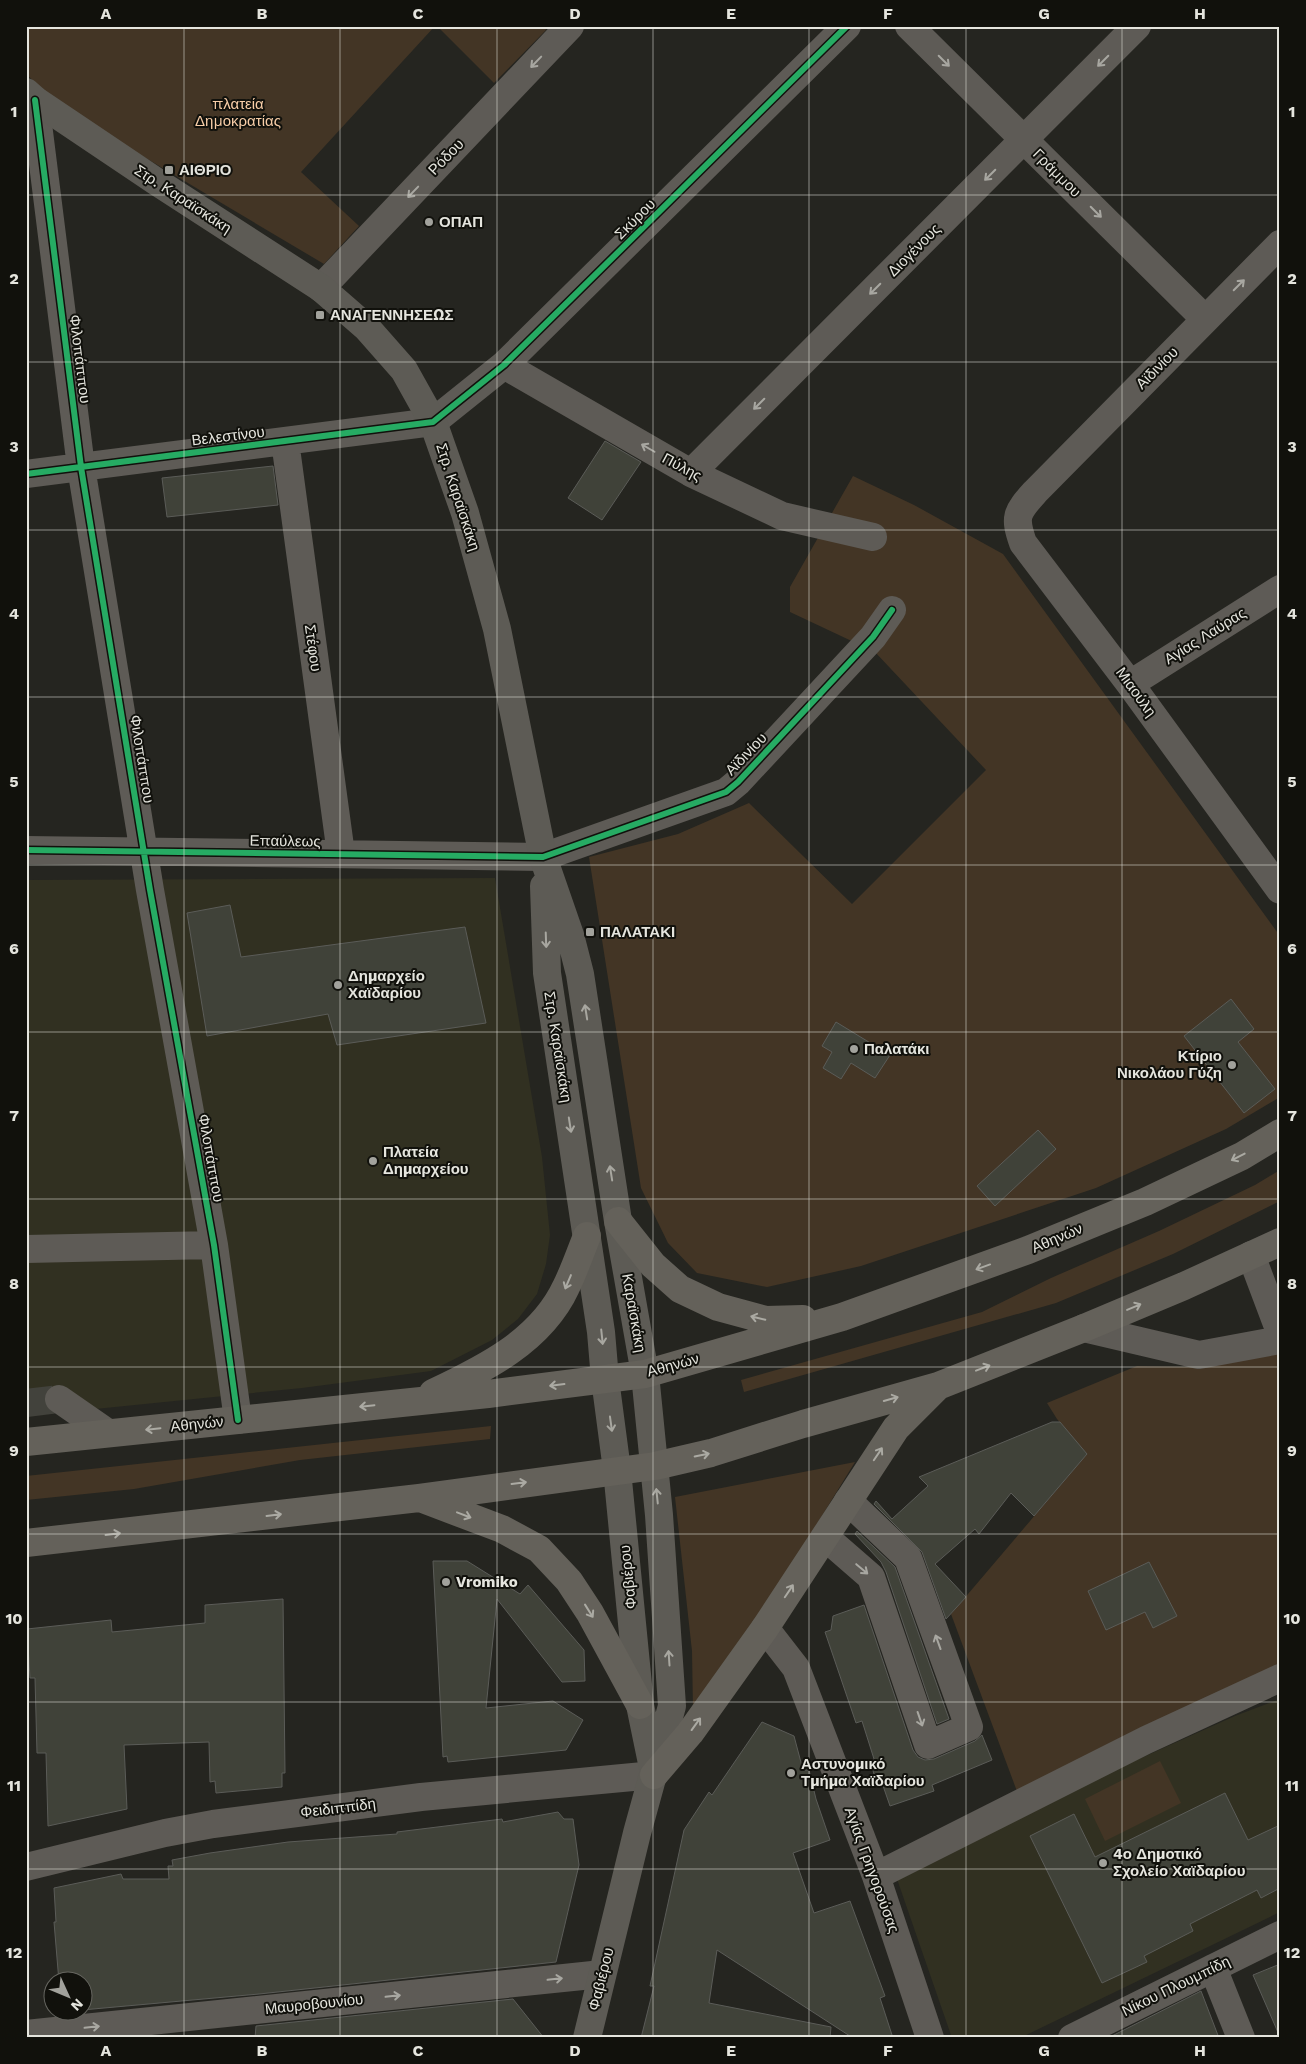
<svg xmlns="http://www.w3.org/2000/svg" width="1306" height="2064" font-family="'Work Sans',sans-serif">
<rect width="100%" height="100%" fill="#252520"/>
<path fill="#313021" d="M495,878L542,1157L550,1235L546,1264L537,1294L518,1319L492,1340L431,1371L302,1388L26,1416V880Z
M1280,1699V1912L1020,2038H952L897,1879L1114,1770L1235,1716Z"/>
<path fill="#433525" d="M26,26H435L301,172L359,226L324,264L65,110L26,74Z
M437,26H543L546,30L494,83Z
M853,476L914,505L1003,554L1280,936V1097L1226,1129L1096,1188L861,1266L767,1287L697,1273L668,1243L641,1188L589,857L678,834L749,803L852,904L986,770L875,652L790,612V587Z
M1280,1170V1201L1173,1254L1056,1303L744,1392L741,1380L982,1312L1051,1278L1159,1231L1255,1185Z
M1280,1346V1668L1018,1794L951,1614L1087,1454L1057,1419L1047,1403L1137,1366L1195,1367Z
M491,1426L490,1439L300,1460L134,1489L26,1500V1476Z
M855,1462L788,1571L693,1710L692,1651L675,1497Z
M1160,1761L1181,1803L1105,1841L1085,1799Z"/>
<path fill="#404239" stroke="#5b5c58" d="M605,441L641,462L602,520L568,498Z
M273,466L278,505L167,517L162,478Z
M230,905L241,957L465,927L486,1023L337,1045L328,1014L207,1036L187,913Z
M1231,999L1254,1029L1238,1042L1275,1089L1244,1113L1184,1036Z
M836,1022L890,1055L875,1078L851,1063L841,1079L823,1068L832,1052L822,1046Z
M1038,1130L1056,1149L995,1206L977,1186Z
M46,1391L43,1398L45,1405L50,1412L26,1414V1392Z
M1052,1422H1060L1087,1454L1034,1516L1011,1493L979,1534L975,1529L935,1564L966,1597L946,1619L922,1552L874,1504L876,1501L892,1519L928,1486L919,1477Z
M857,1531L895,1567L949,1719L937,1724L886,1572L881,1562L855,1534Z
M433,1561H467L520,1594L528,1585L584,1650L585,1681L562,1682L497,1599L486,1708L553,1701L583,1720L566,1750L448,1762L447,1756L443,1757Z
M1149,1562L1177,1616L1153,1628L1145,1612L1106,1630L1088,1591Z
M283,1599L285,1773H282V1787L216,1793L215,1781L210,1782L209,1742L124,1745L127,1809L48,1826L46,1753H37L35,1678H30L27,1629L111,1620L112,1632L205,1623V1605Z
M864,1605L913,1750L918,1757L925,1760L934,1759L975,1741L982,1735L992,1760L932,1785L934,1791L890,1806L880,1777L874,1774L871,1764L874,1759L862,1721L856,1723L825,1632L831,1630L833,1616Z
M762,1722L794,1736L803,1770H809L816,1799L830,1840L793,1853L814,1913L850,1901L885,1996L880,1998L893,2038H853L717,1950L709,2003L831,2027L830,2038H641L654,1986H650L684,1830L709,1792L712,1795Z
M1225,1793L1248,1840L1280,1825V1888L1261,1898L1257,1890L1190,1924L1193,1931L1144,1956L1147,1962L1102,1983L1030,1836L1074,1814L1095,1857Z
M558,1812L564,1819H573L579,1865L556,1962L259,1994L82,2010V1982H59L54,1922H56L54,1888L121,1874L123,1879H169L168,1866H173L172,1860L210,1853L288,1842L397,1834V1832L502,1819L503,1822Z
M1280,1964V2037L1253,1975Z
M1201,1991L1219,2038H1108Z
M513,1999L544,2038H255L256,2026Z"/>
<g fill="none" stroke-linecap="round" stroke-linejoin="round">
<path stroke="#42423c" stroke-width="28" stroke-dasharray="28 14" stroke-linecap="butt" d="M26,1403L59,1399"/>
<path stroke="#5e5b56" stroke-width="28" d="M909,26L1205,319
M35,100L81,467L150,890L214,1245L238,1420
M1280,244L1035,492C1016,513 1014,517 1023,543L1130,684L1280,890
M321,288L570,26
M504,365L691,473L782,516L873,537
M285,441L341,854
M691,473L1137,26
M26,474L433,422L504,365L847,26
M1130,684L1280,589
M26,850L543,857L726,792L738,782L873,637L892,610
M26,1249L214,1245
M1251,1255L1280,1332
M1084,1328L1199,1355L1280,1340
M59,1399L108,1433
M825,1537L871,1577L928,1745L969,1727L908,1558L848,1501
M765,1628L796,1668L876,1876L930,2038
M26,1867L165,1833L213,1824L421,1797L654,1775
M876,1876L1146,1740L1280,1678
M1213,1968L1241,2038
M26,2034L602,1974
M1072,2038L1280,1935"/>
<path stroke="#5d5b55" stroke-width="28" d="M26,92L35,100L157,182L321,288L367,328L404,370L433,422L465,513L497,629L543,857L570,935L580,974L618,1221L645,1374L659,1515L672,1706L637,1833L587,2038
M544,886L547,973L601,1332L605,1379L617,1470L640,1705L653,1768"/>
<path stroke="#64615a" stroke-width="28" d="M618,1221L653,1265L680,1289L718,1307L766,1320L803,1319
M433,1393C484,1369 541,1341 566,1287C574,1271 580,1253 587,1236
M26,1442L488,1394L645,1374L842,1317L1028,1250L1145,1202L1242,1156L1280,1133
M420,1498L502,1529L539,1549L569,1581L590,1613L640,1705
M26,1543L419,1498L655,1466L711,1453L803,1424L938,1386L1084,1328L1184,1286L1280,1242
M654,1775L690,1733L765,1628L896,1428L937,1387"/>
<g stroke="#11110c" stroke-width="9">
<path id="cycleway" d="M35,100L81,467L150,890L214,1245L238,1420
M26,474L433,422L504,365L847,26
M26,850L543,857L726,792L738,782L873,637L892,610"/>
</g>
<use href="#cycleway" stroke="#26ab63" stroke-width="6"/>
</g>
<defs><path id="oneway-shaft" d="M-6 0H5M1.5-3L5.5 0L1.5 3" fill="none" stroke-width="1.6" stroke-linecap="round" stroke-linejoin="round" transform="scale(1.25)"/></defs>
<g stroke="#a8a7a1">
<use href="#oneway-shaft" transform="translate(944 61) rotate(45)"/>
<use href="#oneway-shaft" transform="translate(1103 61) rotate(135)"/>
<use href="#oneway-shaft" transform="translate(536 62) rotate(134)"/>
<use href="#oneway-shaft" transform="translate(990 175) rotate(135)"/>
<use href="#oneway-shaft" transform="translate(413 192) rotate(134)"/>
<use href="#oneway-shaft" transform="translate(1096 212) rotate(45)"/>
<use href="#oneway-shaft" transform="translate(1239 285) rotate(-45)"/>
<use href="#oneway-shaft" transform="translate(875 289) rotate(135)"/>
<use href="#oneway-shaft" transform="translate(759 404) rotate(135)"/>
<use href="#oneway-shaft" transform="translate(648 448) rotate(-150)"/>
<use href="#oneway-shaft" transform="translate(862 1569) rotate(40)"/>
<use href="#oneway-shaft" transform="translate(938 1642) rotate(-110)"/>
<use href="#oneway-shaft" transform="translate(920 1719) rotate(71)"/>
<use href="#oneway-shaft" transform="translate(555 1979) rotate(-6)"/>
<use href="#oneway-shaft" transform="translate(393 1996) rotate(-6)"/>
<use href="#oneway-shaft" transform="translate(92 2027) rotate(-6)"/>
</g>
<g stroke="#a8a7a0">
<use href="#oneway-shaft" transform="translate(546 940) rotate(88)"/>
<use href="#oneway-shaft" transform="translate(586 1012) rotate(-99)"/>
<use href="#oneway-shaft" transform="translate(570 1125) rotate(81)"/>
<use href="#oneway-shaft" transform="translate(611 1173) rotate(-99)"/>
<use href="#oneway-shaft" transform="translate(602 1337) rotate(84)"/>
<use href="#oneway-shaft" transform="translate(611 1424) rotate(82)"/>
<use href="#oneway-shaft" transform="translate(657 1496) rotate(-96)"/>
<use href="#oneway-shaft" transform="translate(669 1658) rotate(-94)"/>
</g>
<g stroke="#abaaa3">
<use href="#oneway-shaft" transform="translate(1238 1157) rotate(153)"/>
<use href="#oneway-shaft" transform="translate(983 1267) rotate(160)"/>
<use href="#oneway-shaft" transform="translate(568 1282) rotate(113)"/>
<use href="#oneway-shaft" transform="translate(1134 1307) rotate(-23)"/>
<use href="#oneway-shaft" transform="translate(758 1318) rotate(-166)"/>
<use href="#oneway-shaft" transform="translate(983 1368) rotate(-21)"/>
<use href="#oneway-shaft" transform="translate(557 1385) rotate(173)"/>
<use href="#oneway-shaft" transform="translate(891 1399) rotate(-16)"/>
<use href="#oneway-shaft" transform="translate(367 1406) rotate(174)"/>
<use href="#oneway-shaft" transform="translate(153 1429) rotate(174)"/>
<use href="#oneway-shaft" transform="translate(878 1454) rotate(-56)"/>
<use href="#oneway-shaft" transform="translate(702 1455) rotate(-12)"/>
<use href="#oneway-shaft" transform="translate(519 1483) rotate(-7)"/>
<use href="#oneway-shaft" transform="translate(274 1515) rotate(-7)"/>
<use href="#oneway-shaft" transform="translate(464 1515) rotate(21)"/>
<use href="#oneway-shaft" transform="translate(113 1534) rotate(-7)"/>
<use href="#oneway-shaft" transform="translate(789 1591) rotate(-56)"/>
<use href="#oneway-shaft" transform="translate(589 1611) rotate(58)"/>
<use href="#oneway-shaft" transform="translate(696 1724) rotate(-54)"/>
</g>
<path fill="none" stroke="#e5e5de" stroke-width="1" stroke-opacity="0.55" d="M184,26V2038M340,26V2038M497,26V2038M653,26V2038M809,26V2038M966,26V2038M1122,26V2038M26,195H1280M26,362H1280M26,530H1280M26,697H1280M26,865H1280M26,1032H1280M26,1199H1280M26,1367H1280M26,1534H1280M26,1702H1280M26,1869H1280"/>
<g fill="#a2a29c" stroke="#11110c" stroke-width="2">
<rect x="164" y="165" width="10" height="10" rx="2.5"/>
<circle cx="429" cy="222" r="5"/>
<rect x="315" y="310" width="10" height="10" rx="2.5"/>
<rect x="585" y="927" width="10" height="10" rx="2.5"/>
<circle cx="338" cy="985" r="5"/>
<circle cx="854" cy="1049" r="5"/>
<circle cx="1232" cy="1065" r="5"/>
<circle cx="373" cy="1161" r="5"/>
<circle cx="446" cy="1582" r="5"/>
<circle cx="791" cy="1773" r="5"/>
<circle cx="1103" cy="1863" r="5"/>
</g>
<g text-anchor="middle" stroke-width="4" stroke-linejoin="round" paint-order="stroke">
<g font-size="15" fill="#f8cea8" stroke="#11110c">
<text x="238" y="109">πλατεία<tspan x="238" dy="17">Δημοκρατίας</tspan></text>
</g>
<g font-size="15" fill="#e5e5de" stroke="#11110c">
<text transform="translate(446 157) rotate(-46)" y="5">Ρόδου</text>
<text transform="translate(1057 173) rotate(45)" y="5">Γράμμου</text>
<text transform="translate(183 199) rotate(33)" y="5">Στρ. Καραϊσκάκη</text>
<text transform="translate(635 219) rotate(-45)" y="5">Σκύρου</text>
<text transform="translate(914 250) rotate(-45)" y="5">Διογένους</text>
<text transform="translate(80 359) rotate(83)" y="5">Φιλοπάππου</text>
<text transform="translate(1157 368) rotate(-45)" y="5">Αϊδινίου</text>
<text transform="translate(228 436) rotate(-7)" y="5">Βελεστίνου</text>
<text transform="translate(682 467) rotate(28)" y="5">Πύλης</text>
<text transform="translate(458 497) rotate(72)" y="5">Στρ. Καραϊσκάκη</text>
<text transform="translate(1205 636) rotate(-32)" y="5">Αγίας Λαύρας</text>
<text transform="translate(313 648) rotate(82)" y="5">Στέφου</text>
<text transform="translate(1136 692) rotate(54)" y="5">Μιαούλη</text>
<text transform="translate(746 754) rotate(-46)" y="5">Αϊδινίου</text>
<text transform="translate(142 759) rotate(81)" y="5">Φιλοπάππου</text>
<text transform="translate(285 841) rotate(1)" y="5">Επαύλεως</text>
<text transform="translate(558 1047) rotate(81)" y="5">Στρ. Καραϊσκάκη</text>
<text transform="translate(211 1158) rotate(80)" y="5">Φιλοπάππου</text>
<text transform="translate(1057 1238) rotate(-23)" y="5">Αθηνών</text>
<text transform="translate(634 1313) rotate(80)" y="5">Καραϊσκάκη</text>
<text transform="translate(673 1365) rotate(-15)" y="5">Αθηνών</text>
<text transform="translate(197 1424) rotate(-6)" y="5">Αθηνών</text>
<text transform="translate(628 1577) rotate(-96)" y="5">Φαβιέρου</text>
<text transform="translate(338 1808) rotate(-7)" y="5">Φειδιππίδη</text>
<text transform="translate(872 1870) rotate(70)" y="5">Αγίας Γρηγορούσας</text>
<text transform="translate(601 1979) rotate(-76)" y="5">Φαβιέρου</text>
<text transform="translate(1176 1986) rotate(-26)" y="5">Νίκου Πλουμπίδη</text>
<text transform="translate(314 2004) rotate(-6)" y="5">Μαυροβουνίου</text>
</g>
<g font-size="15" font-weight="bold" fill="#e5e5de" stroke="#11110c" text-anchor="start">
<text x="179" y="175">ΑΙΘΡΙΟ</text>
<text x="439" y="227">ΟΠΑΠ</text>
<text x="330" y="320">ΑΝΑΓΕΝΝΗΣΕΩΣ</text>
<text x="600" y="937">ΠΑΛΑΤΑΚΙ</text>
<text x="348" y="981">Δημαρχείο<tspan x="348" dy="17">Χαϊδαρίου</tspan></text>
<text x="864" y="1054">Παλατάκι</text>
<text x="1222" y="1061" text-anchor="end">Κτίριο<tspan x="1222" dy="17">Νικολάου Γύζη</tspan></text>
<text x="383" y="1157">Πλατεία<tspan x="383" dy="17">Δημαρχείου</tspan></text>
<text x="456" y="1587">Vromiko</text>
<text x="801" y="1769">Αστυνομικό<tspan x="801" dy="17">Τμήμα Χαϊδαρίου</tspan></text>
<text x="1113" y="1859">4ο Δημοτικό<tspan x="1113" dy="17">Σχολείο Χαϊδαρίου</tspan></text>
</g>
</g>
<rect width="1306" height="2064" fill="none" stroke="#11110c" stroke-width="55"/>
<g transform="translate(68 1996) rotate(134)"><circle r="24" fill="#11110c" stroke="#666660"/>
<path d="M0-4L9 19L0 12L-9 19Z" fill="#a2a29c"/>
<text y="-8" font-size="14" font-weight="bold" text-anchor="middle" fill="#e5e5de">N</text>
</g>
<rect x="28" y="28" width="1250" height="2008" fill="none" stroke="#e5e5de" stroke-width="2"/>
<g font-size="16" text-anchor="middle" font-weight="bold" fill="#e5e5de">
<text x="106" y="19">A</text>
<text x="262" y="19">B</text>
<text x="418" y="19">C</text>
<text x="575" y="19">D</text>
<text x="731" y="19">E</text>
<text x="888" y="19">F</text>
<text x="1044" y="19">G</text>
<text x="1200" y="19">H</text>
<text x="14" y="117">1</text>
<text x="1292" y="117">1</text>
<text x="14" y="284">2</text>
<text x="1292" y="284">2</text>
<text x="14" y="452">3</text>
<text x="1292" y="452">3</text>
<text x="14" y="619">4</text>
<text x="1292" y="619">4</text>
<text x="14" y="787">5</text>
<text x="1292" y="787">5</text>
<text x="14" y="954">6</text>
<text x="1292" y="954">6</text>
<text x="14" y="1121">7</text>
<text x="1292" y="1121">7</text>
<text x="14" y="1289">8</text>
<text x="1292" y="1289">8</text>
<text x="14" y="1456">9</text>
<text x="1292" y="1456">9</text>
<text x="14" y="1624">10</text>
<text x="1292" y="1624">10</text>
<text x="14" y="1791">11</text>
<text x="1292" y="1791">11</text>
<text x="14" y="1958">12</text>
<text x="1292" y="1958">12</text>
<text x="106" y="2056">A</text>
<text x="262" y="2056">B</text>
<text x="418" y="2056">C</text>
<text x="575" y="2056">D</text>
<text x="731" y="2056">E</text>
<text x="888" y="2056">F</text>
<text x="1044" y="2056">G</text>
<text x="1200" y="2056">H</text>
</g>
</svg>
